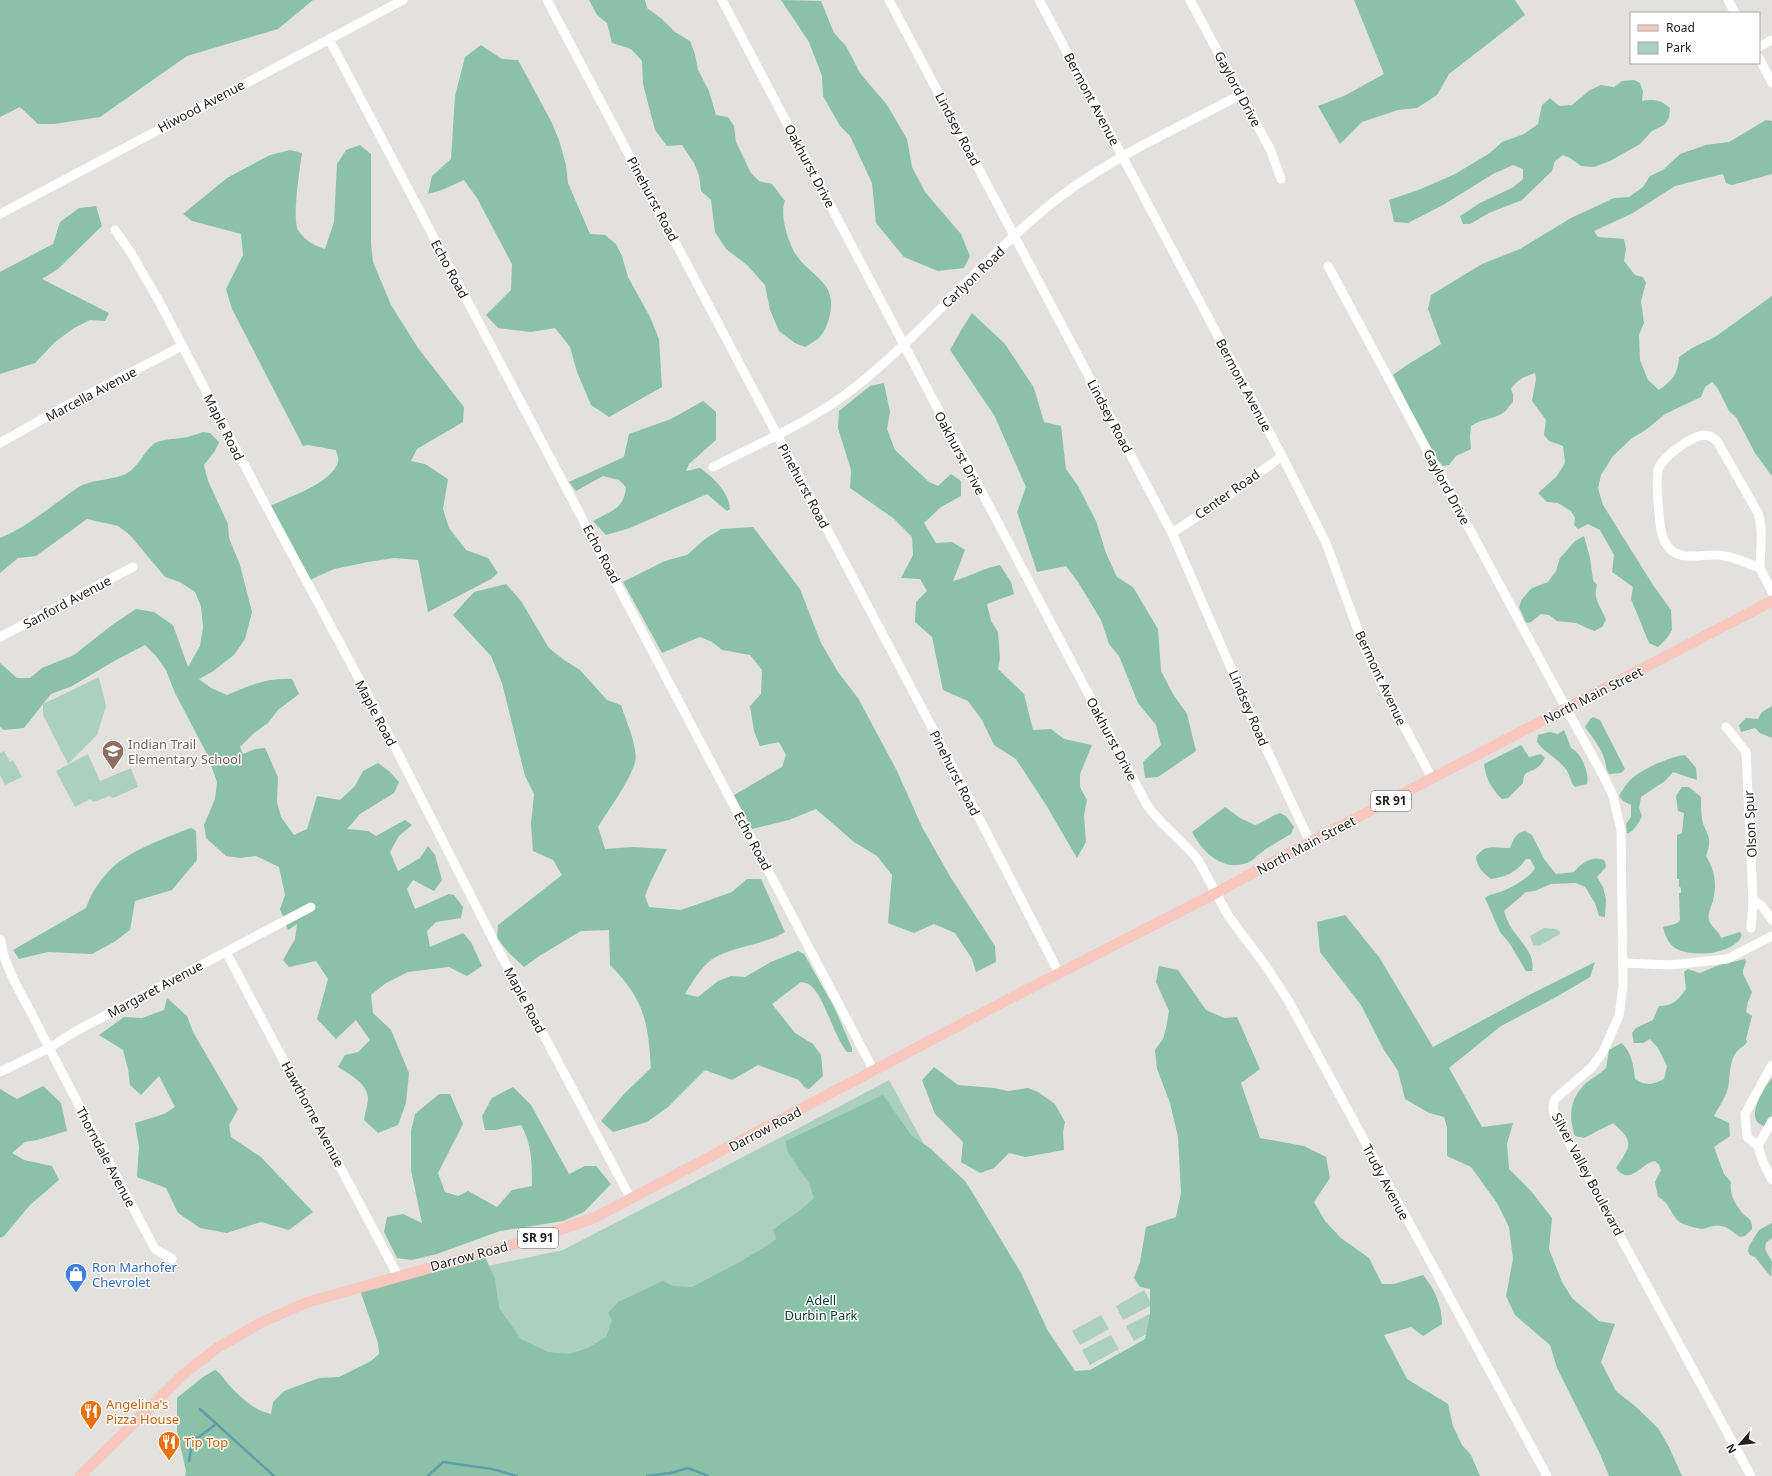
<svg xmlns="http://www.w3.org/2000/svg" width="1772" height="1476" font-family="'Noto Sans',sans-serif">
<rect width="100%" height="100%" fill="#e3e1dd"/>
<path fill="#acd0be" d="M99,677L106,706L97,735L68,764L43,715V704Z
M4,751L10,762L13,760L22,777L5,785L0,775V753Z
M88,754L100,781L131,768L138,787L113,798L109,796L94,802L90,799L75,807L56,771Z
M1544,928L1556,929L1560,932V934L1539,946L1533,945L1530,936Z
M889,1080L1071,1414L1254,1476H569L464,1271L563,1250L797,1129Z
M1144,1290L1152,1305L1123,1320L1116,1306Z
M1155,1311L1163,1325L1134,1341L1126,1326Z
M1101,1315L1109,1329L1080,1345L1072,1331Z
M1111,1335L1119,1349L1090,1365L1082,1350Z"/>
<path fill="#8bc1a7" d="M0,0H313L278,29L187,56L100,117L54,124H38L20,107L0,117Z
M589,0H645L647,8L662,19L675,32L690,41L695,54L698,70L709,91L716,115L728,117L734,126L736,142L751,173L759,181L772,184L785,201C779,214 789,245 797,256C804,267 823,279 828,290C835,304 829,328 818,339C814,342 809,344 805,347L795,343L779,331L770,310L765,285L747,265L726,249L715,232L711,200L701,191L699,175L694,163L682,145L667,146L655,130L643,84L642,61L631,49L612,43L607,23L597,15Z
M781,0L821,1L834,33L846,46L860,73L887,105L907,139L912,167L925,192L961,234L970,256L964,268L938,271L904,257L876,223L872,183L850,136L840,126L823,96L822,76L809,42Z
M1354,0H1515L1525,15L1449,74L1437,95L1417,108L1398,110L1362,122L1340,144L1318,106L1346,95L1384,74Z
M481,45L502,59L518,60L552,123L559,140L566,165L568,183L590,234L605,235L616,244L622,256L628,277L650,317L659,339L662,387L609,417L591,405L577,372L570,347L555,328L531,332L498,328L486,315L511,290L512,264L477,198L464,180L442,190L428,194L432,176L451,159L455,96L465,57Z
M1634,80L1640,83L1643,91L1642,101C1655,99 1660,100 1670,108L1669,118L1664,125L1652,131L1640,144L1610,161L1594,167L1581,166L1570,158L1563,155L1555,161L1552,171L1522,200L1489,213L1470,224H1463L1460,216L1480,203L1512,188L1523,179V169L1513,165L1493,174L1443,205L1408,223L1394,222L1389,200L1421,189L1455,174L1490,153L1502,142L1524,134L1538,124L1542,105L1550,98L1559,106L1572,105L1590,90L1601,85L1614,87L1622,81Z
M1766,120L1772,121V174L1732,185L1726,183L1723,174L1675,186L1633,213L1594,231L1598,237L1624,239L1626,249L1624,261L1635,275L1643,277L1646,283L1641,301L1644,323L1639,335L1640,360L1648,380L1659,390C1672,380 1678,375 1679,357L1692,348L1715,337L1772,296V476L1755,453L1736,417L1729,411L1717,387L1712,382L1705,387L1701,397L1665,414L1647,429L1631,439L1613,456L1601,475L1598,488L1603,505L1653,585L1671,610L1672,630L1667,638L1658,647L1649,643L1633,604L1631,599L1633,587L1612,572L1614,555L1600,530L1588,524L1578,529L1574,525L1575,518L1571,511L1558,503L1547,502L1538,493L1556,477L1562,468L1565,462L1563,446L1549,441L1544,435L1546,420L1532,401L1536,379L1535,373C1525,376 1517,380 1511,389L1513,394V402C1509,405 1507,411 1503,413C1492,420 1483,418 1471,426L1470,437L1471,449L1456,456L1449,465L1443,466L1434,457L1393,375C1408,363 1425,355 1441,344L1428,309L1431,295L1482,264L1520,249L1571,218L1614,198L1629,197L1643,187L1650,176L1663,170L1680,154L1706,145L1729,142Z
M360,145L371,154V243L373,262L391,305L418,348L464,407L463,422L417,449L411,461L425,464L448,479L443,509L449,528L466,550L488,558L498,573L491,579L428,612L418,560L394,558L368,562L334,569L310,580L270,506C289,497 332,483 338,462C339,459 337,454 336,450L308,445L303,446L232,309L226,289L243,255L241,234L192,221L183,214L227,178L270,155L290,150L302,153C300,167 292,219 298,230C305,241 314,245 325,249L334,222L337,164L346,150Z
M96,206L102,226L58,269L42,279L109,313L105,321L90,320L74,328L55,342L35,363L0,374V272L53,244L60,222L79,208Z
M972,313L1005,344L1034,388L1044,422L1061,426L1066,469L1078,486L1096,521L1106,553L1117,577L1133,587L1158,629L1161,671L1173,694L1187,714L1196,751L1158,777L1145,778L1143,762L1161,745L1156,725L1138,703L1119,656L1109,644L1101,620L1078,582L1066,566L1037,572L1017,512L1026,487L994,415L950,350L960,332Z
M884,383L890,412L887,429L895,450L929,482L938,486L951,474L961,481V496L941,507L924,523L936,543L952,542L965,550L953,581C969,577 983,568 1000,565L1011,582L1014,594L987,604L991,621L998,632L1000,658L998,669L1024,694L1033,730L1051,729L1064,739L1092,745L1080,774V787L1087,800L1084,815L1086,842L1077,858L1046,805L1016,759L994,745L982,720L968,701L943,690L932,637L915,622L916,602L927,591L920,579L901,578L913,555L912,537L893,518L850,488L851,470L838,428L839,411L870,386Z
M703,401L716,412V440L689,464L686,471L700,468C713,477 729,492 730,509L727,511L707,494L630,528L606,535L593,521C610,511 624,510 626,487L619,480L603,476L576,491L569,482L624,457L629,434L671,419Z
M203,432L210,433L219,442L215,451L204,465L208,481L228,524L229,538L240,565L252,612L245,639L234,655L212,672L199,679L211,688L227,695C248,686 269,677 292,679L299,694L278,710L268,723L254,733L240,747L243,754L255,749L265,748L278,777L277,802L281,817L294,835L307,829L317,796L340,800L355,786L363,771L378,763L389,771L399,782L394,793L360,814L347,829L368,831L376,836L405,820L412,825L399,836L390,852L398,871L420,858L428,846L435,855L442,880L434,891L413,880L407,889L415,909L449,894L454,895L463,907L461,918L436,922L427,931L430,947L463,933L471,942L482,966L467,976L449,967L408,972L386,983L371,995L373,1013L391,1030L409,1073L406,1103L398,1125L378,1133L364,1120C365,1113 368,1104 368,1098C367,1083 349,1074 338,1067L345,1055L358,1052L370,1040L356,1020L336,1039L317,1019L328,979L316,961L289,967L283,960L295,939L297,924L288,930L280,909L285,895L279,867L256,856L240,858L226,856L206,838L204,825L215,799L217,782L207,754L175,693L166,670L156,656L145,645L116,660L72,686L51,694L24,728L4,730L0,727V663L17,678H30L42,668L74,655L112,625L136,609L154,612L173,625L188,667L200,646L203,627L201,606L195,592L180,582L165,577L130,535L118,526L87,519L36,556L18,558L0,573V538C29,526 51,506 77,488C91,479 107,481 123,475C138,470 143,451 155,443C163,439 173,439 182,438C189,437 196,434 203,432Z
M753,527L800,589L821,643L838,672L858,698L897,771L922,827L951,878L995,946L996,962L976,972L972,959L955,933L934,924L914,933L888,923L892,875L877,856L854,842L816,809L789,820L752,829L734,795L782,767L786,755L779,742L760,746L754,731L750,706L761,694L762,670L750,655L722,650L712,642L700,637L662,653L623,582L665,561L687,555L705,539L721,529Z
M1584,536L1590,558L1593,580L1597,585C1592,599 1602,608 1606,620L1602,627L1594,631L1576,623L1557,621L1549,615L1541,614L1531,622L1526,623L1519,607L1522,599L1529,591L1532,588L1548,582L1556,571L1560,558L1575,541Z
M506,584L521,601L549,648L564,660L580,670L607,700L621,705C625,718 639,749 635,762C630,781 609,809 598,827L605,849L633,847L667,849L651,881L645,896L649,907L681,910L732,892L747,879H761L785,932C764,945 738,945 716,957C703,963 692,983 685,994L698,997L718,981L731,976L745,977L771,962L798,951L804,954L834,1007L852,1048V1052H847C833,1035 825,997 810,985C808,983 804,983 801,982L772,1004L795,1033L813,1044L821,1055L823,1076L809,1089L804,1087L799,1080L758,1065L732,1080L705,1070L668,1107L647,1122L613,1132L601,1121L624,1094L651,1068C648,1021 644,999 610,965L609,930L581,931L541,955L524,967L509,953L497,938L498,925L562,875L553,860L533,851L531,824L534,794L525,776L502,683L491,656L453,615L474,592Z
M1772,706V738L1760,733L1755,728L1741,732L1739,725L1746,718L1758,719L1762,712Z
M1593,717L1600,720L1623,765L1625,769L1621,773L1609,774C1606,769 1606,766 1605,761C1602,749 1592,737 1585,727L1590,719Z
M1564,730L1571,748C1581,752 1590,774 1587,784L1575,787C1570,782 1570,774 1565,768C1557,758 1544,752 1537,742L1538,735L1549,732L1558,734Z
M1521,745L1529,757L1541,754L1545,758C1543,761 1540,766 1537,768C1527,774 1524,770 1523,783L1508,798L1502,799C1491,788 1486,779 1484,764Z
M1685,755L1696,768L1697,780L1673,772L1665,781L1641,797L1639,808L1642,816C1638,824 1635,830 1627,834L1626,824L1631,817V805L1623,801L1619,796C1623,789 1628,781 1635,776C1647,767 1669,757 1685,755Z
M1682,787H1689L1701,797C1701,803 1701,821 1704,826C1710,838 1711,842 1706,856C1715,871 1717,884 1713,901C1711,907 1707,914 1709,920C1711,928 1719,930 1721,938L1740,932L1742,935C1734,955 1692,958 1675,948C1668,943 1665,935 1663,927L1675,924L1680,921L1679,893H1681V888L1679,887V879H1677V835L1682,833L1684,813L1678,811L1676,796Z
M1225,807L1240,818L1255,825C1264,822 1271,816 1280,813L1286,816L1294,827L1291,834C1281,840 1271,845 1262,852C1257,855 1254,860 1249,862C1224,873 1203,853 1192,832Z
M191,828L196,831L197,860L172,890L135,901L130,930L114,942L92,954L48,952L19,959L13,950L86,908C91,893 101,878 113,867C129,851 170,836 191,828Z
M1525,831L1532,835L1544,859L1556,874L1574,872C1581,863 1594,854 1605,861L1606,867L1597,877L1603,887L1606,899L1605,917L1599,916L1595,903L1585,887L1576,883L1551,884L1535,891L1526,892L1504,911C1506,917 1508,923 1512,929C1520,941 1536,955 1532,971H1526L1510,944L1500,932L1485,898C1490,894 1494,894 1500,892C1510,889 1531,877 1535,868L1530,859H1526C1517,872 1506,877 1491,879C1483,873 1477,867 1476,857C1485,843 1495,848 1510,848C1513,840 1516,832 1525,831Z
M1345,915L1379,957L1433,1047L1533,993L1595,962L1590,977L1558,996L1501,1026L1449,1068L1482,1127L1513,1123L1507,1144L1509,1169L1531,1191L1552,1218L1549,1249L1562,1282L1572,1298L1599,1321L1615,1324L1601,1362L1616,1391L1635,1406L1658,1428L1669,1447L1682,1476H1609L1600,1454L1557,1368L1550,1345L1515,1315L1506,1296L1513,1259L1509,1227L1497,1203L1471,1167L1447,1156V1128L1444,1117L1429,1113L1405,1099L1398,1071L1384,1050L1361,1005L1320,952L1317,922Z
M1745,959L1746,962L1743,970V974L1752,992L1748,1002L1746,1012L1752,1016L1746,1039L1747,1042C1743,1048 1737,1048 1733,1058C1729,1068 1730,1078 1728,1088C1725,1099 1719,1106 1714,1116L1729,1123L1730,1136L1714,1147L1724,1174L1731,1182C1729,1192 1734,1203 1741,1211C1743,1215 1748,1217 1750,1220C1752,1222 1752,1227 1752,1229L1745,1236L1740,1237C1734,1233 1728,1227 1721,1226C1714,1224 1708,1228 1702,1229C1699,1229 1684,1225 1681,1223C1671,1217 1670,1202 1658,1197L1655,1182L1661,1170L1659,1165L1655,1161C1640,1163 1631,1187 1616,1168C1630,1146 1636,1143 1613,1123L1584,1138L1575,1136C1568,1116 1570,1098 1586,1083C1592,1078 1600,1074 1606,1068L1609,1050L1621,1043C1631,1050 1634,1067 1635,1079C1645,1086 1653,1085 1664,1079L1667,1066L1658,1048L1650,1039L1643,1043H1634L1632,1033L1636,1028L1653,1020L1659,1006C1673,1006 1678,1000 1686,989L1684,972L1688,969L1700,973L1719,965Z
M1159,966L1178,970L1206,1010L1224,1018L1237,1017L1260,1069L1241,1083L1260,1138L1304,1146L1326,1157L1330,1178L1314,1202L1325,1221L1341,1238L1369,1258L1382,1284H1394L1423,1275C1435,1289 1442,1306 1442,1324L1423,1336L1411,1327L1384,1335L1407,1379L1448,1404L1453,1426L1462,1445L1471,1455L1480,1476H185L186,1471L177,1431V1398L203,1377L215,1370C222,1374 224,1380 230,1386C241,1398 255,1411 271,1414L273,1402L284,1391L319,1378L339,1377L371,1361L379,1354L378,1343L361,1293L360,1287L483,1252L495,1279L499,1308L521,1339L548,1352L569,1354L588,1348L606,1337L612,1320L608,1313L618,1302L663,1281L673,1286L692,1287L738,1263L768,1245L776,1239L773,1230C787,1219 802,1210 814,1198L809,1183L787,1151L786,1141L883,1095L911,1135L931,1149L966,1182L1021,1273L1048,1331L1075,1371L1090,1370L1145,1339L1150,1315V1289L1140,1287L1134,1278L1140,1262L1146,1227L1176,1217L1181,1193L1178,1137L1170,1103L1157,1069L1155,1050L1163,1039L1166,1028L1169,1011L1156,982Z
M167,998L187,1016L193,1032L238,1109L229,1125L231,1137L261,1157L313,1212L289,1230L261,1222L227,1233L200,1228L178,1213L166,1188L137,1177L139,1147L135,1123L164,1114L175,1107L159,1076L141,1095L130,1085L128,1069L123,1050L99,1035L124,1017L142,1018L164,1010Z
M934,1067L958,1085L994,1088L1008,1091L1028,1088L1038,1092L1055,1104L1065,1122L1063,1132L1064,1150L1025,1157L1009,1153L994,1168L980,1173L961,1162L963,1142L935,1114L922,1080Z
M1772,1078V1114L1771,1120L1766,1127C1762,1125 1758,1124 1756,1120C1751,1109 1765,1086 1772,1078Z
M43,1086L61,1103L67,1131L37,1140L25,1142L12,1153L24,1160L52,1166L59,1180L30,1205L4,1236L0,1238V1089L17,1099Z
M513,1087L531,1105L569,1174L585,1166H596L611,1184L584,1212L563,1221L500,1231L437,1254L412,1260L397,1258L384,1232L387,1217L403,1214L422,1223L411,1170V1131L415,1114L439,1094H450L463,1124L438,1173L445,1192L458,1196L468,1191L497,1207L512,1190L532,1186C532,1164 532,1144 521,1125L495,1130H485L482,1116L492,1098Z
M1772,1223V1238L1766,1243L1765,1249L1772,1262L1771,1277L1755,1257L1750,1255L1748,1251L1749,1246L1759,1230Z"/>
<g fill="none" stroke-linecap="round" stroke-linejoin="round">
<path stroke="#5e9ea9" stroke-width="2.5" d="M200,1409L274,1476
M189,1461L192,1444L196,1439L216,1424
M428,1476L443,1462L492,1469L517,1476
M647,1476L671,1473L688,1468L708,1476"/>
<path stroke="#fff" stroke-width="9" d="M547,0L945,752L1059,973
M722,0L1147,805C1161,826 1183,840 1198,860L1229,917L1268,969L1289,1002L1547,1476
M889,0L1172,533L1265,746L1310,842
M1039,0L1282,456L1326,543L1363,644L1383,687L1432,778
M1190,0L1271,151L1281,179
M1728,0L1735,13
M329,39L874,1071
M1759,47L1772,40
M1759,58L1772,83
M0,214L403,0
M115,230L131,253L160,303L257,489L379,716L500,953L631,1199
M1328,266L1566,708L1605,779L1613,796L1621,830L1623,986L1619,1016L1603,1052L1591,1068L1555,1099L1553,1108L1555,1117L1751,1476
M1703,435L1710,436L1717,441L1758,513C1764,531 1760,550 1760,568C1749,564 1737,558 1725,556C1708,552 1685,562 1671,550C1668,547 1665,543 1664,540C1659,530 1655,476 1659,467C1665,455 1691,437 1703,435Z
M0,443L62,408L182,346
M713,467C762,442 815,420 858,385C930,327 988,252 1061,196C1116,155 1180,127 1240,95
M1172,533L1225,498L1282,456
M1760,568L1772,592
M0,637L133,567
M1726,727L1746,752L1753,900L1762,906L1772,920
M1751,928L1753,900
M1,940C3,967 26,1001 38,1026C76,1101 116,1175 155,1249L172,1259
M226,952L398,1276
M1623,963L1671,965L1727,959L1772,936
M0,1072L49,1048L76,1031L311,907
M1772,1121L1758,1146L1763,1162L1772,1180
M1758,1146L1747,1137L1745,1114L1772,1065"/>
<path stroke="#f8c8be" stroke-width="11" d="M80,1476L185,1373L217,1348L260,1323L308,1302L540,1237L596,1217L1009,999L1216,893L1310,842L1772,601"/>
</g>
<defs>
<g id="school-pin" transform="scale(1.15)"><path d="M0 17L-7.5 6A9.5 9.5 0 1 1 7.5 6Z" fill="#8d6e63" stroke="#fff"/><path d="M0-5L7-2L0 1L-7-2ZM-4 1L0 2.5L4 1V4Q0 6-4 4Z" fill="#fff"/></g>
<g id="shop-pin" transform="scale(1.15)"><path d="M0 17L-7.5 6A9.5 9.5 0 1 1 7.5 6Z" fill="#3f7fe0" stroke="#fff"/><path d="M-5-2.5h2.3a2.7 3.5 0 0 1 5.4 0H5L5.5 6h-11ZM-1.5-2.5h3a1.5 2.3 0 0 0-3 0Z" fill="#fff"/></g>
<g id="restaurant-pin" transform="scale(1.15)"><path d="M0 17L-7.5 6A9.5 9.5 0 1 1 7.5 6Z" fill="#e8710a" stroke="#fff"/><path d="M-5-6h1v4h1v-4h1v4h1v-4h1v5L-1.5 .5V6h-2V.5L-5-1ZM5-6V6H3V1.5H1.5Q1.5-4 5-6Z" fill="#fff"/></g>
</defs>
<g fill-rule="evenodd">
<use href="#school-pin" x="113" y="751"/>
<use href="#shop-pin" x="76" y="1274"/>
<use href="#restaurant-pin" x="91" y="1411"/>
<use href="#restaurant-pin" x="169" y="1442"/>
</g>
<g text-anchor="middle" stroke-width="3" stroke-linejoin="round" paint-order="stroke">
<g fill="#fff" stroke="#646463" stroke-width="1">
<rect x="1371" y="791" width="40" height="20" rx="3"/>
<rect x="518" y="1228" width="40" height="20" rx="3"/>
</g>
<g font-size="12" font-weight="bold" fill="#212120">
<text x="1391" y="805">SR 91</text>
<text x="538" y="1242">SR 91</text>
</g>
<g font-size="13" fill="#212120" stroke="#fff">
<text transform="translate(1238 89) rotate(62)" y="5">Gaylord Drive</text>
<text transform="translate(1092 99) rotate(62)" y="5">Bermont Avenue</text>
<text transform="translate(201 106) rotate(-28)" y="5">Hiwood Avenue</text>
<text transform="translate(958 129) rotate(62)" y="5">Lindsey Road</text>
<text transform="translate(810 166) rotate(62)" y="5">Oakhurst Drive</text>
<text transform="translate(653 199) rotate(62)" y="5">Pinehurst Road</text>
<text transform="translate(450 269) rotate(62)" y="5">Echo Road</text>
<text transform="translate(973 277) rotate(-44)" y="5">Carlyon Road</text>
<text transform="translate(1244 385) rotate(62)" y="5">Bermont Avenue</text>
<text transform="translate(91 394) rotate(-28)" y="5">Marcella Avenue</text>
<text transform="translate(1110 416) rotate(62)" y="5">Lindsey Road</text>
<text transform="translate(224 427) rotate(63)" y="5">Maple Road</text>
<text transform="translate(960 453) rotate(62)" y="5">Oakhurst Drive</text>
<text transform="translate(804 486) rotate(62)" y="5">Pinehurst Road</text>
<text transform="translate(1447 487) rotate(62)" y="5">Gaylord Drive</text>
<text transform="translate(1227 494) rotate(-35)" y="5">Center Road</text>
<text transform="translate(602 554) rotate(62)" y="5">Echo Road</text>
<text transform="translate(67 602) rotate(-28)" y="5">Sanford Avenue</text>
<text transform="translate(1381 678) rotate(65)" y="5">Bermont Avenue</text>
<text transform="translate(1593 695) rotate(-27)" y="5">North Main Street</text>
<text transform="translate(1249 708) rotate(67)" y="5">Lindsey Road</text>
<text transform="translate(376 713) rotate(62)" y="5">Maple Road</text>
<text transform="translate(1112 739) rotate(62)" y="5">Oakhurst Drive</text>
<text transform="translate(955 773) rotate(63)" y="5">Pinehurst Road</text>
<text transform="translate(1750 824) rotate(-93)" y="5">Olson Spur</text>
<text transform="translate(753 841) rotate(62)" y="5">Echo Road</text>
<text transform="translate(1306 845) rotate(-28)" y="5">North Main Street</text>
<text transform="translate(155 989) rotate(-28)" y="5">Margaret Avenue</text>
<text transform="translate(525 1000) rotate(62)" y="5">Maple Road</text>
<text transform="translate(313 1114) rotate(62)" y="5">Hawthorne Avenue</text>
<text transform="translate(765 1129) rotate(-28)" y="5">Darrow Road</text>
<text transform="translate(106 1157) rotate(62)" y="5">Thorndale Avenue</text>
<text transform="translate(1588 1174) rotate(62)" y="5">Silver Valley Boulevard</text>
<text transform="translate(1386 1182) rotate(62)" y="5">Trudy Avenue</text>
<text transform="translate(469 1256) rotate(-15)" y="5">Darrow Road</text>
</g>
<g font-size="13" fill="#785e54" stroke="#fff" text-anchor="start">
<text x="128" y="749">Indian Trail<tspan x="128" dy="15">Elementary School</tspan></text>
</g>
<g font-size="13" fill="#366cbe" stroke="#fff" text-anchor="start">
<text x="92" y="1272">Ron Marhofer<tspan x="92" dy="15">Chevrolet</tspan></text>
</g>
<g font-size="13" fill="#093827" stroke="#fff">
<text x="821" y="1305">Adell<tspan x="821" dy="15">Durbin Park</tspan></text>
</g>
<g font-size="13" fill="#c56008" stroke="#fff" text-anchor="start">
<text x="106" y="1409">Angelina's<tspan x="106" dy="15">Pizza House</tspan></text>
<text x="184" y="1447">Tip Top</text>
</g>
</g>
<rect x="1630" y="12" width="130" height="52" fill="#ffffff" stroke="#a6a6a6"/>
<rect x="1638" y="25" width="20" height="6" fill="#f8c8be" stroke="#a6a6a6"/>
<text x="1666" y="32" font-size="12" fill="#212120">Road</text>
<rect x="1638" y="42" width="20" height="12" fill="#acd0be" stroke="#a6a6a6"/>
<text x="1666" y="52" font-size="12" fill="#212120">Park</text>
<g transform="translate(1740 1444) rotate(242)" stroke="#ffffff" stroke-width="3" paint-order="stroke">
<path d="M0-3L7 15L0 10L-7 15Z" fill="#212120"/>
<text y="-6" font-size="11" font-weight="bold" text-anchor="middle" fill="#212120">N</text>
</g>
</svg>
